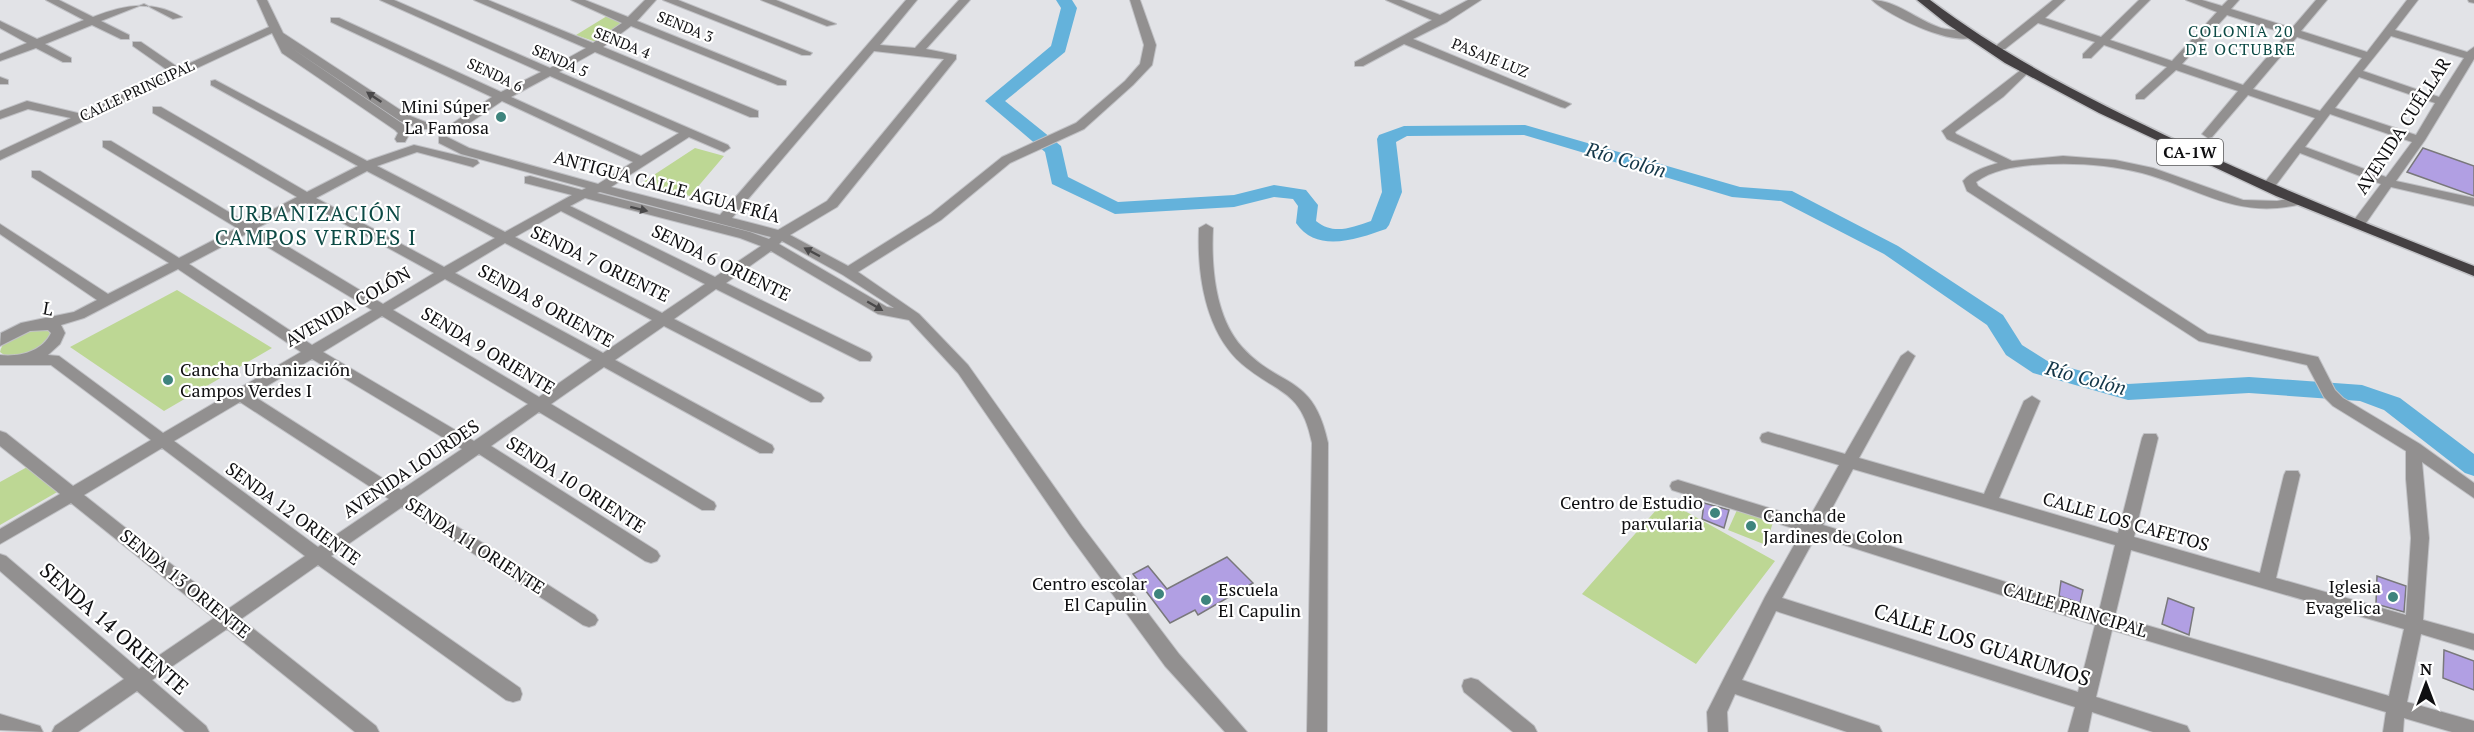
<svg xmlns="http://www.w3.org/2000/svg" width="2474" height="732" font-family="'PT Serif',serif">
<rect width="100%" height="100%" fill="#e2e3e7"/>
<path fill="#bdd794" d="M607,16L623,22L596,42L576,35Z
M695,148L724,156L690,196L640,184Z
M177,290L272,348L164,411L70,347Z
M47,329L52,336C44,352 23,354 7,357L0,352C4,333 31,331 47,329Z
M29,466L59,491L0,525V482Z
M1665,500L1775,561L1696,664L1582,594Z
M1737,510L1773,522L1766,545L1728,530Z"/>
<g fill="none" stroke-linecap="round" stroke-linejoin="round">
<path fill="#64b2db" fill-rule="evenodd" d="M1056,0H1072L1077,8L1065,52L1005,101L1061,146L1068,177L1118,202L1234,195L1274,185L1306,190L1318,205L1316,221C1333,235 1351,228 1371,221L1382,192L1377,139L1379,135L1404,126L1525,125L1740,187L1792,191L1898,246L2003,315L2022,345L2049,362L2128,384L2249,377L2362,385L2400,398L2474,454V476L2465,473L2384,410L2360,401L2249,393L2128,400L2033,373L2006,355L1987,325L1884,254L1781,201L1732,197L1524,135L1407,136L1396,142L1402,192L1389,225L1386,229C1357,239 1317,254 1296,223L1298,206L1293,199L1274,197L1234,207L1115,214L1052,184L1045,152L985,101L1051,46L1061,8Z"/>
</g>
<path fill="#b19fe3" stroke="#79787b" stroke-width="1.5" d="M2423,148L2474,166V196L2407,172Z
M1704,503L1729,510L1724,528L1702,519Z
M1227,557L1253,583L1198,615L1195,610L1170,623L1133,574L1148,566L1167,589Z
M2377,576L2406,586L2404,612L2376,604Z
M2061,581L2083,590L2080,603L2059,596Z
M2168,598L2194,608L2189,635L2162,624Z
M2444,650L2474,661V690L2443,678Z"/>
<g fill="none" stroke-linecap="round" stroke-linejoin="round">
<g stroke="#c0c1c5" stroke-width="2">
<path id="minor" d="M46,0H59L93,17C126,4 152,0 182,17L173,19L144,4L101,21L129,35V39H121L92,25L45,44L71,58V62H63L36,48L0,61V54L27,43L0,28V21L37,39L84,20Z
M257,0H267L283,33L408,115L428,123V129H420L400,121L290,47L403,124L410,133L405,142H397L395,139L398,133L395,130L282,53L272,33L0,160V151L71,118L28,109L0,119V111L27,101L82,114L170,72L133,46V42H141L179,68L269,27Z
M380,0H394L550,68L586,48L474,0H488L593,43L622,23L571,0H585L628,17L645,0H656L637,21L786,81V85H778L631,26L603,47L758,111V117H750L595,52L559,72L728,145L730,148L724,152L689,137L611,187L720,215L906,0H917L880,45L915,48L959,0H970L926,49L956,55V59L837,207L790,235L848,266L931,214L1002,157L1076,123L1125,81L1140,64L1144,45L1130,0H1140L1156,45L1152,65L1133,85L1084,129L1010,163L941,220L858,272L919,314L968,365L1082,526L1179,654L1247,732H1225L1165,666L1070,536L958,373L909,320L878,314L771,251L726,283L870,353L872,357L870,361H860L716,289L674,319L821,394L824,398L821,402H811L664,326L615,360L772,445L774,449L772,453H760L604,367L551,404L714,502L716,506L714,510H702L539,412L491,446L657,551L660,556L657,561L651,563L645,561L479,454L414,499L595,615L598,620L595,625L589,627L583,625L402,507L331,556L520,688L522,694L520,700L513,702L506,700L318,565L241,619L376,726L379,732H355L227,629L152,680L206,726L209,732H185L137,691L78,732H52L55,726L124,679L0,571V554L6,556L139,669L214,618L71,503L0,544V529L60,494L0,446V431L6,433L73,486L151,440L51,365H0V355C19,357 42,352 51,333L48,330L30,331L0,346L1,333L21,323L74,312L97,300L0,234V224L108,294L169,263L32,177V171H40L179,258L237,228L103,147V141H111L247,223L297,197L153,113V107H161L307,192L358,166L211,85V81L215,80L367,161L414,145L477,160L479,163L473,167L417,152L377,166L505,232L572,195L525,183V177L530,176L582,190L586,188L461,154L439,143V137H447L469,148L598,184L633,162L502,101L452,135H444V129L492,97L331,22V18H339L501,92L541,72ZM874,51L944,59L827,201L778,230L732,218ZM550,76L679,133L641,156L511,97ZM367,171L495,238L444,267L316,198ZM600,192L771,237L769,239L750,232L597,193ZM585,198L740,238L761,246L715,277L570,206ZM306,203L434,273L383,304L257,228ZM561,211L705,284L662,313L515,237ZM246,234L372,310L312,345L189,264ZM782,241L843,275L894,308L887,307L779,244ZM505,243L652,320L603,353L455,273ZM178,269L301,352L163,433L59,356L48,355L60,344L65,333L61,325L84,318ZM445,279L592,360L539,397L393,310ZM382,316L528,404L474,441L323,352ZM312,359L462,449L401,490L252,395ZM240,402L389,499L318,547L174,441ZM162,448L305,556L228,609L84,495Z
M663,0H678L812,53L810,55H802Z
M761,0H776L836,24L827,26Z
M1386,0H1401L1440,15L1468,0H1481L1447,22L1413,39L1571,104L1565,108L1561,107L1404,44L1363,66H1355V62L1432,20Z
M1872,0C1896,0 1917,20 1941,28C1951,31 1969,29 1977,35C1958,50 1887,15 1872,0Z
M2053,0H2065L2045,18L2101,37L2139,0H2150L2110,40L2172,61L2217,12L2186,0H2202L2222,6L2228,0H2239L2231,9L2292,28L2316,0H2327L2301,31L2367,52L2407,0H2418L2395,30L2467,52L2474,47V59L2425,140L2396,181L2474,198V206L2391,187L2366,223H2356L2354,220L2381,184L2300,153L2276,185H2266L2265,182L2315,118L2248,95L2212,137L2208,138L2202,134L2238,91L2176,70L2144,99H2136V95L2167,67L2104,45L2091,58H2083V54L2095,42L2038,23L2005,49H1997V45ZM2227,15L2287,34L2243,85L2182,64ZM2391,36L2464,58L2439,97L2363,71ZM2297,37L2362,58L2320,111L2253,89ZM2359,77L2435,103L2416,135L2335,108ZM2330,114L2412,142L2386,177L2305,147Z
M2468,0H2474V3L2469,2Z
M2026,66L2032,69L2003,97L1955,132L1956,134L2012,161L2063,156L2115,160L2153,168L2243,200L2277,201L2297,197L2304,201L2302,204C2237,220 2201,189 2142,173C2107,164 2069,162 2032,165C2013,167 1992,170 1976,182L1978,186L2208,334L2318,357L2335,390L2343,398L2420,444L2474,483V498L2422,462L2429,538L2423,620L2474,634V650L2421,634L2407,702L2474,721V732H2452L2404,718L2403,732H2383L2386,712L2112,630L2096,697L2187,726L2190,732H2153L2092,712L2088,732H2068L2075,707L1776,611L1742,680L1879,726L1882,732H1847L1735,694L1727,712L1728,732H1708L1707,712L1765,597L1802,531L1672,490L1670,486L1672,482L1678,480L1808,520L1839,465L1762,442L1760,438L1762,434L1768,432L1845,454L1901,356L1908,351L1915,356L1859,458L1984,494L2024,401L2032,396L2040,401L1999,498L2118,533L2142,438L2144,434H2156L2158,438L2134,537L2260,573L2284,475L2286,471H2298L2300,475L2276,578L2406,615L2411,538L2406,479V451L2333,406L2324,397L2307,365L2199,341L1967,191L1963,181C1972,171 1985,167 1998,163L1947,139L1942,131ZM1853,469L2115,545L2099,611L1823,525ZM1816,536L2095,625L2078,692L1782,598ZM2131,550L2404,629L2389,696L2115,616Z
M0,77L8,80V84H0Z
M1206,224L1213,228C1211,266 1215,317 1242,347C1280,389 1313,373 1328,443L1327,732H1307L1312,443C1301,389 1279,395 1242,364C1205,332 1197,274 1199,228Z
M1471,678L1478,680L1534,726L1537,732H1513L1464,692L1462,686L1464,680Z
M0,714L40,726L43,732L0,730Z"/>
</g>
<g stroke="#c0c1c5" stroke-width="3">
<path id="trunk" d="M1917,0H1930C2008,59 2095,102 2184,144C2279,188 2376,228 2474,266V276L2276,196L2099,113L2005,63L1947,24Z"/>
</g>
<use href="#minor" fill="#929090" fill-rule="evenodd"/>
<use href="#trunk" fill="#444042" fill-rule="evenodd"/>
</g>
<defs><path id="oneway-solid" d="M-6-.8H1V-3.2L6.5 0L1 3.2V.8H-6Z" transform="scale(1.5)"/></defs>
<g fill="#4a494a">
<use href="#oneway-solid" transform="translate(374 97) rotate(-146)"/>
<use href="#oneway-solid" transform="translate(639 209) rotate(14)"/>
<use href="#oneway-solid" transform="translate(812 252) rotate(-152)"/>
<use href="#oneway-solid" transform="translate(875 306) rotate(30)"/>
</g>
<g fill="#3e847d" stroke="#fff" stroke-width="2">
<circle cx="501" cy="117" r="6"/>
<circle cx="168" cy="380" r="6"/>
<circle cx="1715" cy="513" r="6"/>
<circle cx="1751" cy="526" r="6"/>
<circle cx="1159" cy="594" r="6"/>
<circle cx="2393" cy="597" r="6"/>
<circle cx="1206" cy="600" r="6"/>
</g>
<g text-anchor="middle" stroke-width="4.5" stroke-linejoin="round" paint-order="stroke">
<g font-size="15" fill="#0f0f11" stroke="#fff">
<text transform="translate(685 27) rotate(22)" y="5">SENDA 3</text>
<text transform="translate(622 43) rotate(22)" y="5">SENDA 4</text>
<text transform="translate(1490 58) rotate(22)" y="5">PASAJE LUZ</text>
<text transform="translate(560 61) rotate(24)" y="5">SENDA 5</text>
<text transform="translate(495 75) rotate(25)" y="5">SENDA 6</text>
<text transform="translate(137 91) rotate(-25)" y="5">CALLE PRINCIPAL</text>
</g>
<g font-size="16" letter-spacing="1.5" fill="#0c4a45" stroke="#fff">
<text x="2241" y="37">COLONIA 20<tspan x="2241" dy="18">DE OCTUBRE</tspan></text>
</g>
<rect fill="#fff" stroke="#575758" stroke-width="1.5" x="2157" y="139" width="66" height="26" rx="4.5"/>
<g font-size="16" font-weight="bold" fill="#0f0f11">
<text x="2190" y="158">CA-1W</text>
</g>
<g font-size="18" fill="#0f0f11" stroke="#fff" text-anchor="end">
<text x="489" y="113">Mini Súper<tspan x="489" dy="21">La Famosa</tspan></text>
<text x="180" y="376" text-anchor="start">Cancha Urbanización<tspan x="180" dy="21">Campos Verdes I</tspan></text>
<text x="1703" y="509">Centro de Estudio<tspan x="1703" dy="21">parvularia</tspan></text>
<text x="1763" y="522" text-anchor="start">Cancha de<tspan x="1763" dy="21">Jardines de Colon</tspan></text>
<text x="1147" y="590">Centro escolar<tspan x="1147" dy="21">El Capulin</tspan></text>
<text x="2381" y="593">Iglesia<tspan x="2381" dy="21">Evagelica</tspan></text>
<text x="1218" y="596" text-anchor="start">Escuela<tspan x="1218" dy="21">El Capulin</tspan></text>
</g>
<g font-size="18" fill="#0f0f11" stroke="#fff">
<text transform="translate(2403 126) rotate(-57)" y="6">AVENIDA CUÉLLAR</text>
<text transform="translate(667 187) rotate(15)" y="6">ANTIGUA CALLE AGUA FRÍA</text>
<text transform="translate(721 263) rotate(26)" y="6">SENDA 6 ORIENTE</text>
<text transform="translate(600 264) rotate(26)" y="6">SENDA 7 ORIENTE</text>
<text transform="translate(546 306) rotate(29)" y="6">SENDA 8 ORIENTE</text>
<text transform="translate(348 307) rotate(-30)" y="6">AVENIDA COLÓN</text>
<text transform="translate(48 309) rotate(10)" y="6">L</text>
<text transform="translate(488 351) rotate(31)" y="6">SENDA 9 ORIENTE</text>
<text transform="translate(411 469) rotate(-34)" y="6">AVENIDA LOURDES</text>
<text transform="translate(576 485) rotate(33)" y="6">SENDA 10 ORIENTE</text>
<text transform="translate(293 514) rotate(36)" y="6">SENDA 12 ORIENTE</text>
<text transform="translate(2126 522) rotate(16)" y="6">CALLE LOS CAFETOS</text>
<text transform="translate(475 546) rotate(33)" y="6">SENDA 11 ORIENTE</text>
<text transform="translate(185 584) rotate(39)" y="6">SENDA 13 ORIENTE</text>
<text transform="translate(2075 610) rotate(17)" y="6">CALLE PRINCIPAL</text>
</g>
<g font-size="20" font-style="italic" fill="#143749" stroke="#fff">
<text transform="translate(1626 160) rotate(16)" y="7">Río Colón</text>
<text transform="translate(2086 378) rotate(15)" y="7">Río Colón</text>
</g>
<g font-size="21" letter-spacing="1.5" fill="#0c4a45" stroke="#fff">
<text x="316" y="221">URBANIZACIÓN<tspan x="316" dy="24">CAMPOS VERDES I</tspan></text>
</g>
<g font-size="21" fill="#0f0f11" stroke="#fff">
<text transform="translate(114 629) rotate(41)" y="7">SENDA 14 ORIENTE</text>
<text transform="translate(1982 645) rotate(18)" y="7">CALLE LOS GUARUMOS</text>
</g>
</g>
<g transform="translate(2426 684)" stroke="#ffffff" stroke-width="4.5" paint-order="stroke">
<path d="M0-4.5L10 22L0 15L-10 22Z" fill="#0f0f11"/>
<text y="-9" font-size="16" font-weight="bold" text-anchor="middle" fill="#0f0f11">N</text>
</g>
</svg>
